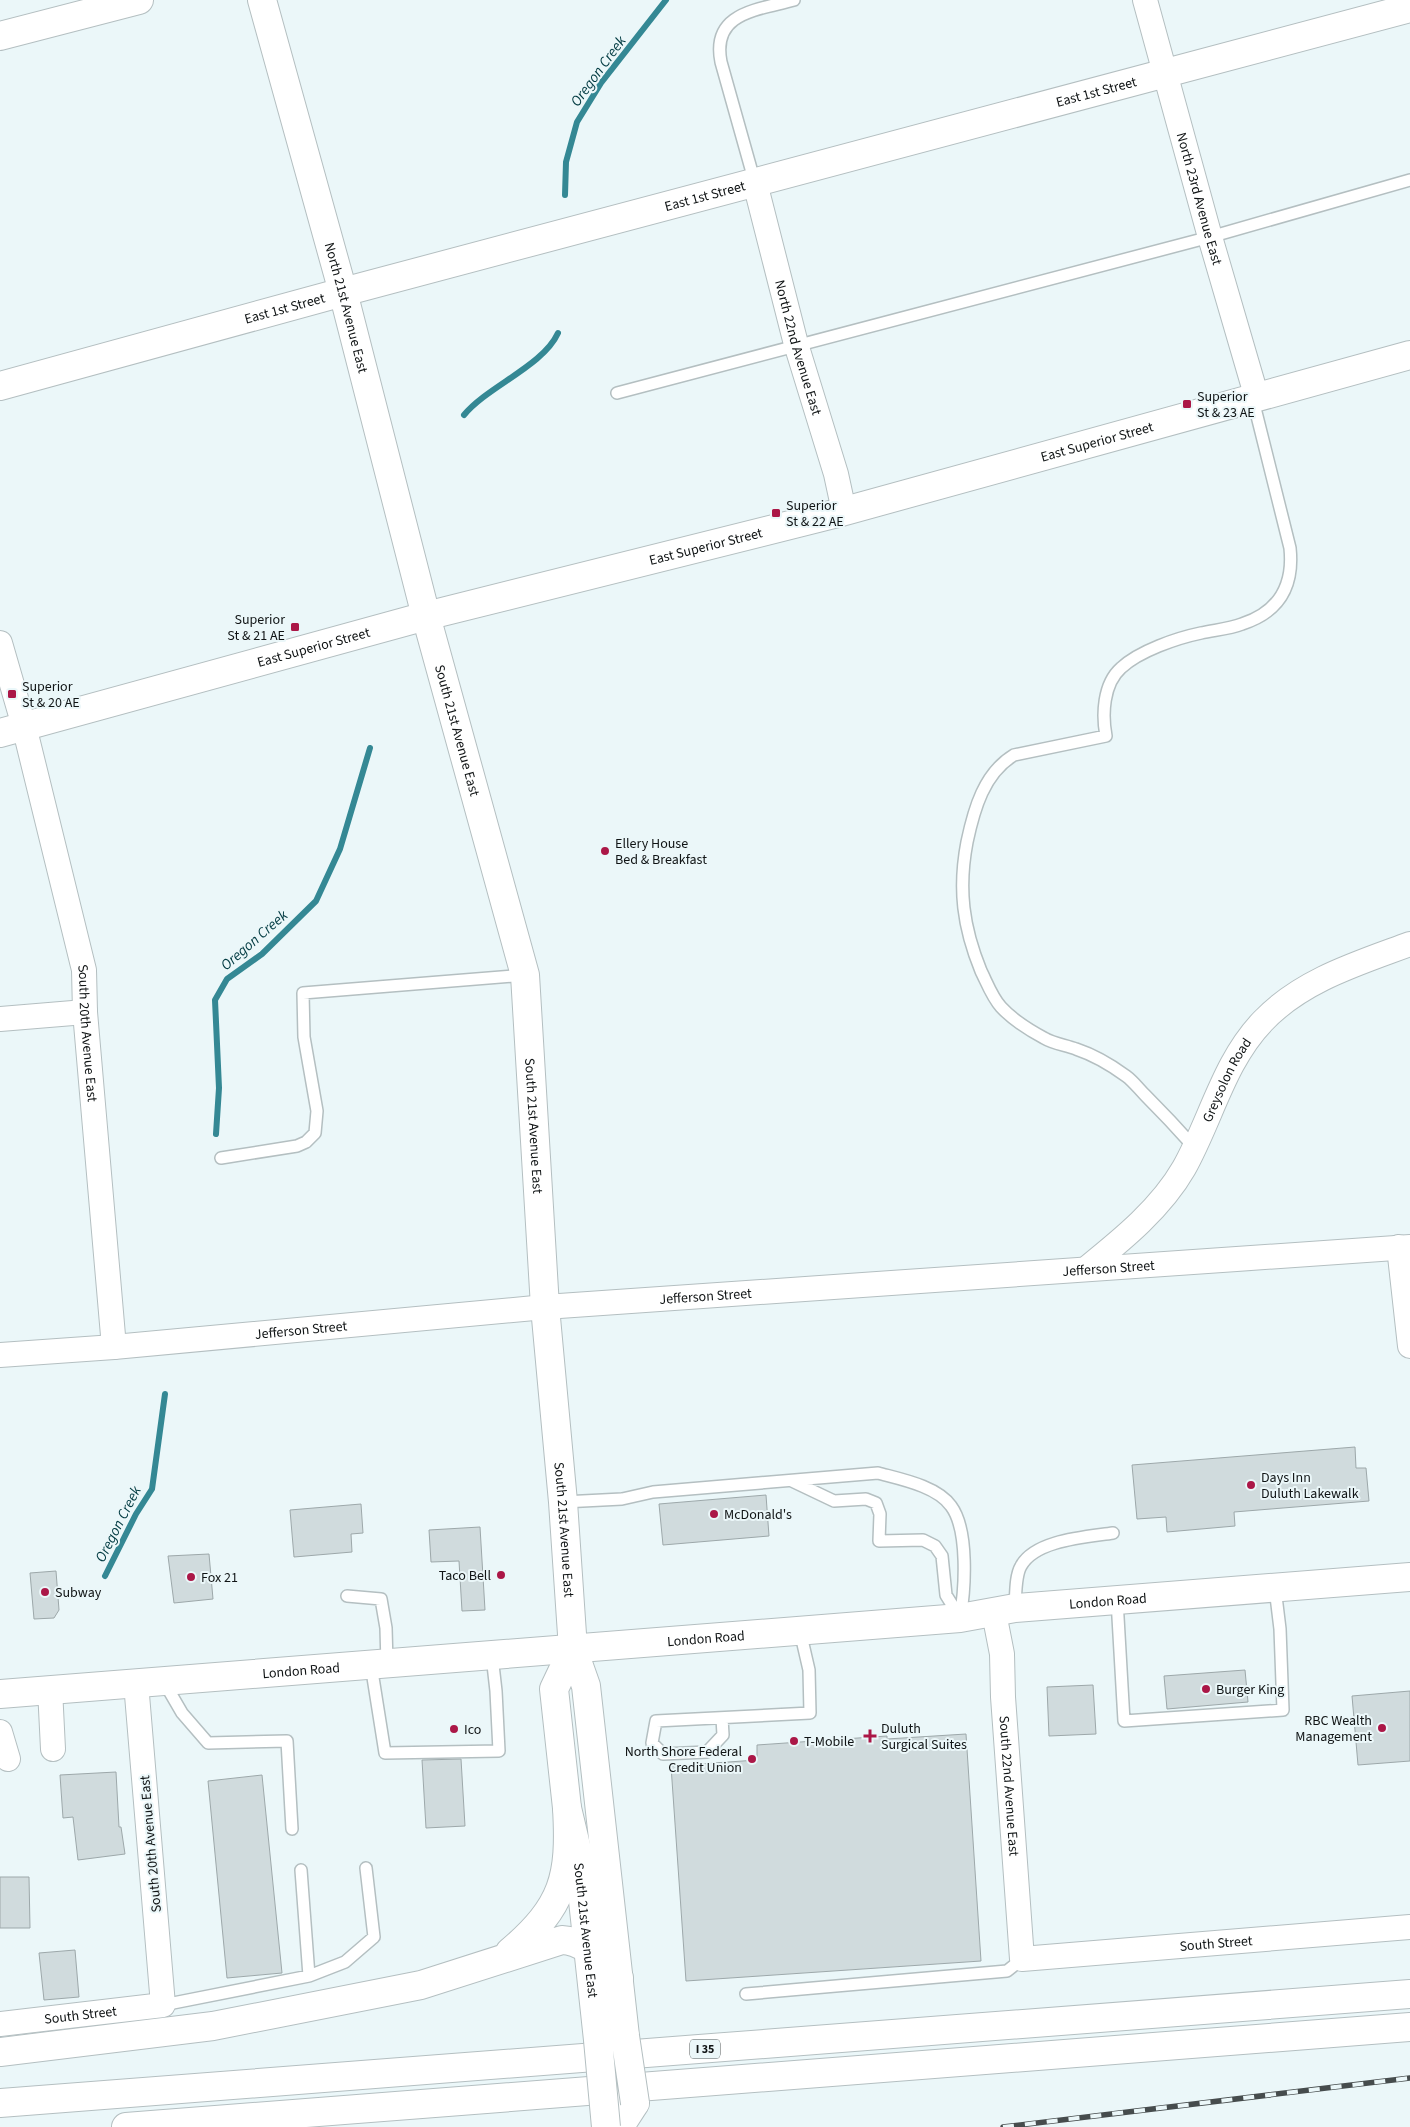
<svg xmlns="http://www.w3.org/2000/svg" width="1410" height="2127" font-family="'Source Sans 3',sans-serif">
<rect width="100%" height="100%" fill="#ebf7f9"/>
<g fill="none" stroke-linecap="round" stroke-linejoin="round">
<path stroke="#348894" stroke-width="6" d="M565,195L566,162L577,122L601,83L666,0
M464,415C488,386 543,366 558,333
M216,1134L219,1088L215,1000L227,979L262,954L316,901L340,849L370,748
M105,1576L136,1514L152,1489L165,1394"/>
</g>
<path fill="#d0dbdd" stroke="#9da8aa" d="M1355,1447L1356,1468H1366L1369,1501L1234,1512L1235,1526L1167,1532L1166,1517L1137,1519L1132,1465Z
M766,1495L769,1536L663,1545L659,1504Z
M361,1504L363,1533L351,1534L352,1552L294,1557L290,1510Z
M480,1527L485,1610L462,1611L459,1561L431,1562L429,1530Z
M209,1554L213,1599L174,1603L168,1556Z
M56,1571L59,1610L54,1618L34,1619L30,1573Z
M1245,1670L1248,1702L1167,1709L1164,1676Z
M1093,1685L1096,1734L1049,1736L1047,1687Z
M1410,1691V1761L1358,1765L1352,1696Z
M966,1734L981,1961L686,1981L671,1766L757,1760V1745L887,1736V1739Z
M461,1759L465,1826L426,1828L422,1760Z
M116,1772L119,1827H121L125,1854L78,1860L73,1817L63,1818L60,1775Z
M262,1775L282,1973L227,1978L208,1781Z
M0,1877H29L30,1928H0Z
M75,1950L79,1997L44,2000L39,1953Z"/>
<g fill="none" stroke-linecap="round" stroke-linejoin="round">
<g stroke="#b4bfc1" stroke-width="14">
<path id="service" d="M755,183L721,62C711,12 758,10 794,0
M617,393L1210,237L1410,180
M1194,1147C1178,1129 1162,1112 1145,1095C1139,1089 1133,1081 1126,1076C1111,1065 1094,1055 1076,1049C1066,1045 1054,1044 1044,1038C1029,1030 1013,1020 1001,1007C992,997 987,983 981,971C963,927 958,889 967,842C974,809 984,773 1014,755L1106,736C1102,715 1103,684 1121,668C1139,651 1177,638 1201,633C1214,630 1229,629 1242,624C1279,612 1294,586 1290,548L1253,400
M221,1158L297,1146L306,1142L315,1133L317,1111L304,1037L303,993L525,975
M792,1481L834,1501L866,1499L876,1503L880,1514L879,1541L923,1540L935,1546L942,1556L946,1595L959,1616
M563,1502L622,1499L653,1492L878,1473C900,1479 937,1486 951,1506C969,1530 965,1590 960,1618
M347,1596L381,1599L386,1628L387,1664
M1117,1600L1124,1721L1283,1710L1280,1629L1275,1588
M1015,1607C1016,1595 1015,1576 1021,1566C1035,1540 1086,1537 1113,1533
M371,1665L385,1753L499,1751L496,1691L492,1656
M164,1682L182,1713L208,1743L287,1741L292,1829
M722,1718L723,1735L707,1752L663,1754L652,1743L656,1721L810,1713L809,1670L800,1631
M309,1976L345,1962L374,1937L366,1868
M746,1994L1007,1971L1022,1959
M163,2005L309,1976L301,1870"/>
</g>
<g stroke="#b4bfc1" stroke-width="26">
<g id="minor">
<path id="s1" d="M1145,0L1210,237L1257,398"/>
<path id="s2" d="M755,183L796,344L836,474L844,511"/>
<path id="s3" d="M0,643L24,726L84,970L85,1012L114,1347"/>
<path d="M0,1019L85,1012"/>
<path d="M1399,1247L1410,1346"/>
<path id="s4" d="M1087,1268C1123,1239 1161,1208 1184,1168C1211,1120 1224,1061 1263,1021C1302,980 1359,963 1410,944"/>
<path id="s5" d="M0,1355L114,1347L545,1307L1410,1247"/>
<path id="s6" d="M994,1613L1002,1654L1003,1697L1022,1959L1410,1927"/>
<path d="M50,1689L53,1749"/>
<path d="M0,1732L8,1759"/>
<path id="s7" d="M0,2024L163,2005L136,1683"/>
</g>
</g>
<g stroke="#b4bfc1" stroke-width="30">
<g id="tertiary">
<path d="M0,36L139,0"/>
<path id="s8" d="M0,386L343,292L1410,8"/>
<path id="s9" d="M0,733L426,616L834,514L1410,355"/>
</g>
</g>
<g stroke="#b4bfc1" stroke-width="30">
<g id="secondary">
<path id="s10" d="M262,0L343,292L426,616L525,975L545,1307L563,1502L573,1649L586,1686L625,2036"/>
<path id="s11" d="M573,1649L554,1689L567,1808L578,1854L598,2040"/>
<path id="s12" d="M0,1694L960,1618L1015,1608L1410,1577"/>
</g>
</g>
<g stroke="#b4bfc1" stroke-width="30">
<path id="motorway" d="M510,1952C564,1906 571,1877 567,1808
M0,2052L213,2026L421,1985L562,1940C587,1941 602,1963 619,1978
M0,2103L1410,1994
M126,2127L1410,2027
M616,2127L624,2120L635,2103"/>
</g>
<use href="#service" stroke="#fff" stroke-width="11"/>
<use href="#minor" stroke="#fff" stroke-width="24"/>
<use href="#tertiary" stroke="#fff" stroke-width="28"/>
<use href="#secondary" stroke="#fff" stroke-width="28"/>
<use href="#motorway" stroke="#fff" stroke-width="28"/>
<g stroke="#464c4d" stroke-width="5.5">
<path id="rail" d="M1003,2127L1410,2078"/>
</g>
<use href="#rail" stroke="#ebf7f9" stroke-width="4" stroke-dasharray="11" stroke-linecap="butt"/>
<g stroke="#b4bfc1" stroke-width="30" stroke-linecap="butt">
<path id="secondary-bridge" d="M625,2036L635,2103
M598,2040L606,2127"/>
</g>
<use href="#secondary-bridge" stroke="#fff" stroke-width="28"/>
</g>
<g fill="#ab1747" stroke="#ebf7f9" stroke-width="2">
<rect x="1182" y="399" width="10" height="10" rx="2.5"/>
<rect x="771" y="508" width="10" height="10" rx="2.5"/>
<rect x="290" y="622" width="10" height="10" rx="2.5"/>
<rect x="7" y="689" width="10" height="10" rx="2.5"/>
<circle cx="605" cy="851" r="5"/>
<circle cx="1251" cy="1485" r="5"/>
<circle cx="714" cy="1514" r="5"/>
<circle cx="501" cy="1575" r="5"/>
<circle cx="191" cy="1577" r="5"/>
<circle cx="45" cy="1592" r="5"/>
<circle cx="1206" cy="1689" r="5"/>
<circle cx="1382" cy="1728" r="5"/>
<circle cx="454" cy="1729" r="5"/>
<path d="M867.5 1728.5h5v5h5v5h-5v5h-5v-5h-5v-5h5z"/>
<circle cx="794" cy="1741" r="5"/>
<circle cx="752" cy="1759" r="5"/>
</g>
<g text-anchor="middle" stroke-width="4" stroke-linejoin="round" paint-order="stroke">
<rect fill="#ebf7f9" stroke="#525859" stroke-width="1" x="690" y="2039.5" width="30" height="19" rx="4"/>
<g font-size="12" font-weight="bold" fill="#101415">
<text x="705" y="2053">I 35</text>
</g>
<g font-size="14" fill="#101415" stroke="#ebf7f9">
<text dy="5" stroke="none"><textPath href="#s8" startOffset="1135">East 1st Street</textPath></text>
<text dy="5" stroke="none"><textPath href="#s8" startOffset="730">East 1st Street</textPath></text>
<text dy="5" stroke="none"><textPath href="#s1" startOffset="206">North 23rd Avenue East</textPath></text>
<text dy="5" stroke="none"><textPath href="#s10" startOffset="319">North 21st Avenue East</textPath></text>
<text dy="5" stroke="none"><textPath href="#s8" startOffset="295">East 1st Street</textPath></text>
<text dy="5" stroke="none"><textPath href="#s2" startOffset="170">North 22nd Avenue East</textPath></text>
<text dy="5" stroke="none"><textPath href="#s9" startOffset="1135">East Superior Street</textPath></text>
<text dy="5" stroke="none"><textPath href="#s9" startOffset="730">East Superior Street</textPath></text>
<text dy="5" stroke="none"><textPath href="#s9" startOffset="325">East Superior Street</textPath></text>
<text dy="5" stroke="none"><textPath href="#s10" startOffset="756">South 21st Avenue East</textPath></text>
<text dy="5" stroke="none"><textPath href="#s3" startOffset="401">South 20th Avenue East</textPath></text>
<text dy="5" stroke="none"><textPath href="#s4" startOffset="238">Greysolon Road</textPath></text>
<text dy="5" stroke="none"><textPath href="#s10" startOffset="1161">South 21st Avenue East</textPath></text>
<text dy="5" stroke="none"><textPath href="#s5" startOffset="1112">Jefferson Street</textPath></text>
<text dy="5" stroke="none"><textPath href="#s5" startOffset="708">Jefferson Street</textPath></text>
<text dy="5" stroke="none"><textPath href="#s5" startOffset="302">Jefferson Street</textPath></text>
<text dy="5" stroke="none"><textPath href="#s10" startOffset="1566">South 21st Avenue East</textPath></text>
<text dy="5" stroke="none"><textPath href="#s12" startOffset="1112">London Road</textPath></text>
<text dy="5" stroke="none"><textPath href="#s12" startOffset="708">London Road</textPath></text>
<text dy="5" stroke="none"><textPath href="#s12" startOffset="302">London Road</textPath></text>
<text dy="5" stroke="none"><textPath href="#s6" startOffset="174">South 22nd Avenue East</textPath></text>
<text transform="translate(150 1844) rotate(-95)" y="5">South 20th Avenue East</text>
<text dy="5" stroke="none"><textPath href="#s11" startOffset="288">South 21st Avenue East</textPath></text>
<text dy="5" stroke="none"><textPath href="#s6" startOffset="542">South Street</textPath></text>
<text dy="5" stroke="none"><textPath href="#s7" startOffset="81">South Street</textPath></text>
</g>
<g font-size="14" fill="#101415" stroke="#ebf7f9" text-anchor="start">
<text x="1197" y="401">Superior<tspan x="1197" dy="16">St &amp; 23 AE</tspan></text>
<text x="786" y="510">Superior<tspan x="786" dy="16">St &amp; 22 AE</tspan></text>
<text x="285" y="624" text-anchor="end">Superior<tspan x="285" dy="16">St &amp; 21 AE</tspan></text>
<text x="22" y="691">Superior<tspan x="22" dy="16">St &amp; 20 AE</tspan></text>
<text x="615" y="848">Ellery House<tspan x="615" dy="16">Bed &amp; Breakfast</tspan></text>
<text x="1261" y="1482">Days Inn<tspan x="1261" dy="16">Duluth Lakewalk</tspan></text>
<text x="724" y="1519">McDonald's</text>
<text x="491" y="1580" text-anchor="end">Taco Bell</text>
<text x="201" y="1582">Fox 21</text>
<text x="55" y="1597">Subway</text>
<text x="1216" y="1694">Burger King</text>
<text x="1372" y="1725" text-anchor="end">RBC Wealth<tspan x="1372" dy="16">Management</tspan></text>
<text x="881" y="1733">Duluth<tspan x="881" dy="16">Surgical Suites</tspan></text>
<text x="464" y="1734">Ico</text>
<text x="804" y="1746">T-Mobile</text>
<text x="742" y="1756" text-anchor="end">North Shore Federal<tspan x="742" dy="16">Credit Union</tspan></text>
</g>
<g font-size="15" font-style="italic" fill="#013a41" stroke="#ebf7f9">
<text transform="translate(598 71) rotate(-54)" y="5">Oregon Creek</text>
<text transform="translate(254 940) rotate(-41)" y="5">Oregon Creek</text>
<text transform="translate(118 1524) rotate(-63)" y="5">Oregon Creek</text>
</g>
</g>
</svg>
